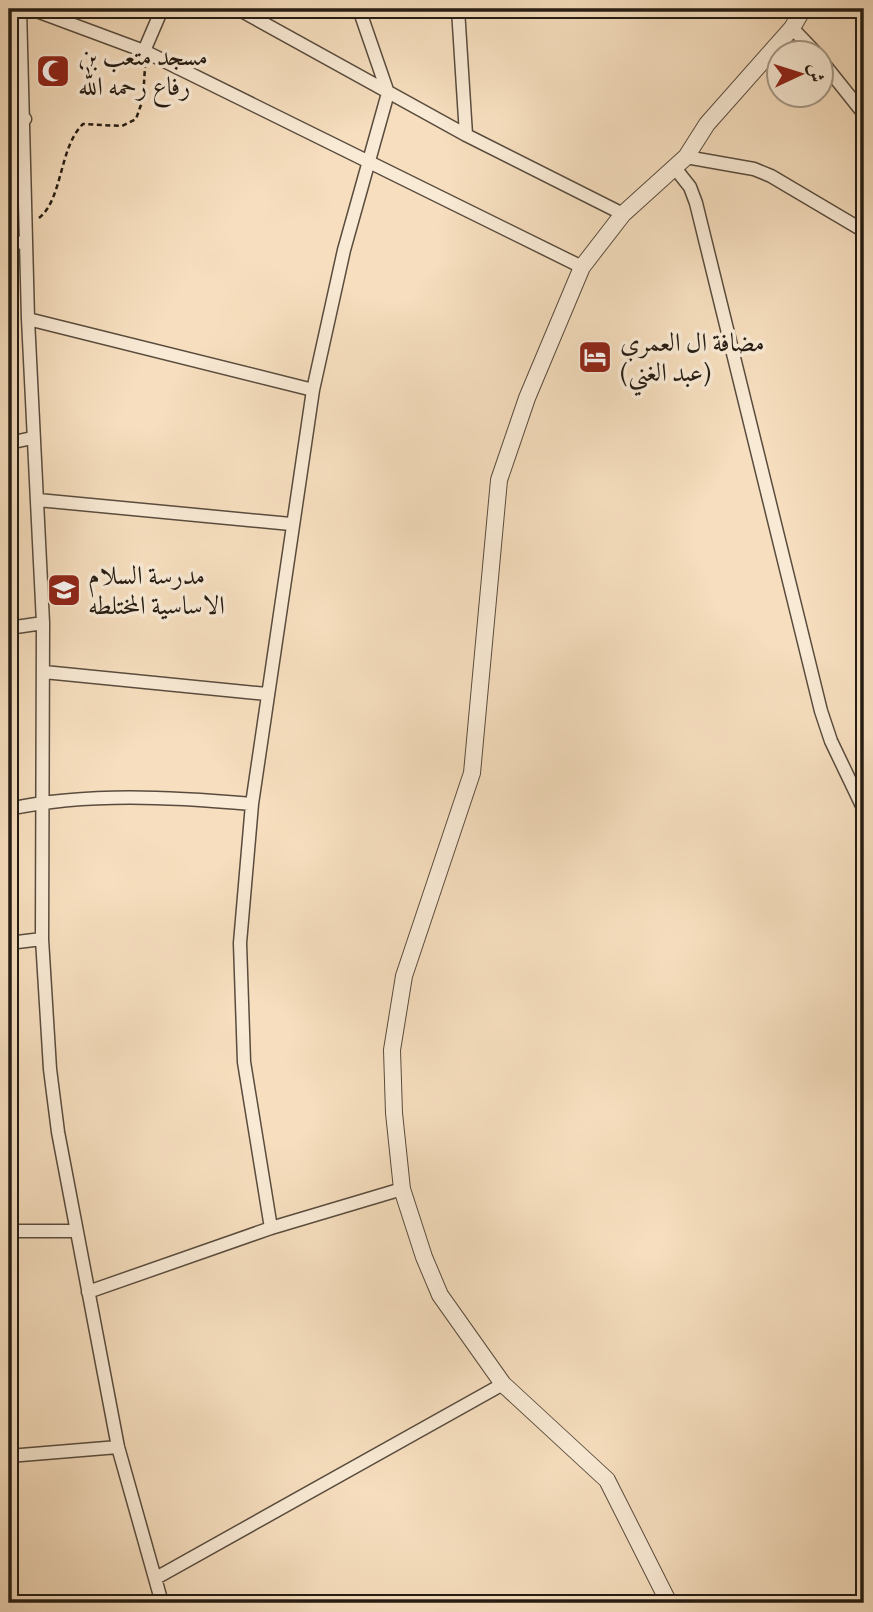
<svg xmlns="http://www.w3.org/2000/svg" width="873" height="1612" font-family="'EB Garamond',Amiri,serif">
<rect width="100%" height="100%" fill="#f6debe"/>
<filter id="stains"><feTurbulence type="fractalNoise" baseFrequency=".00286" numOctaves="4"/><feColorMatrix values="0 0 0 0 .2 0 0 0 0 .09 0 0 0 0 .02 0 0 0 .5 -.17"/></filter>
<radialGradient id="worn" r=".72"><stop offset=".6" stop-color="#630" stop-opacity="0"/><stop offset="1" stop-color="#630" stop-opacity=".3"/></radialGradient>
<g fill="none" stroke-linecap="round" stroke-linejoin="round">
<g stroke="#594c3e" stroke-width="15">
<path id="minor" d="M20,9L28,319L43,623L42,939L50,1069L58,1132L118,1447L162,1603
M31,9L144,51L582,267
M238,9L466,135L623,214
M458,9L466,135
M792,28L815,52
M144,51L162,9
M820,59L864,114
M9,123L25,119
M686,157L754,169L771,176L864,231
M675,168L690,187L696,203L821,711L831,741L864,810
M9,245L26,241
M28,319L313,390
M9,443L32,438
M38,500L291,524
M9,628L43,623
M44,672L267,694
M9,809C88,792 172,797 252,804
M9,943L42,939
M271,1228L244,1062L240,943L252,804L313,390L344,250L388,93L359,9
M9,1231H77
M88,1292L271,1228L402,1189
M9,1456L118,1447
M156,1578L503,1384"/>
</g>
<g stroke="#594c3e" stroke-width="18">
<path id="tertiary" d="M669,1603L607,1480L503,1384L440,1295L424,1257L402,1189L394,1113L392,1050L404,976L472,773L499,480L527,398L582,267L623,214L686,157L707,124L792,28L803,9"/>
</g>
<path stroke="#251c13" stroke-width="2.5" stroke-dasharray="5 3.5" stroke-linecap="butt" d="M39,218C63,199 59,147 83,124L122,126L136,119L143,99L145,67"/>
<use href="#minor" stroke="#f9ead5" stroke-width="12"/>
<use href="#tertiary" stroke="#f9ead5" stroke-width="16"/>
</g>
<defs>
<g id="mosque-square" transform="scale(1.75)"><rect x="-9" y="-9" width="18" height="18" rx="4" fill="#8f2418" stroke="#f9ead5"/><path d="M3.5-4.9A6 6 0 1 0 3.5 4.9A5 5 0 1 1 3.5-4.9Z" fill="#fff"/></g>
<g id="hotel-square" transform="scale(1.75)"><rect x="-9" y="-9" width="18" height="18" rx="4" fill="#8f2418" stroke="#f9ead5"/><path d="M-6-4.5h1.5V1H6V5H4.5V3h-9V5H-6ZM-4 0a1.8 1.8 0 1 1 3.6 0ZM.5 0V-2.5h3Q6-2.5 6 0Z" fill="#fff"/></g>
<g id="school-square" transform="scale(1.75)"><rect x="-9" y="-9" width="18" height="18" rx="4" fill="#8f2418" stroke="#f9ead5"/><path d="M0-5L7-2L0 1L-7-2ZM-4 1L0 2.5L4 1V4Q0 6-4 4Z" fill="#fff"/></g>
</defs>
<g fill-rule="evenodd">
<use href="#mosque-square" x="53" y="71"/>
<use href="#hotel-square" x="595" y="357"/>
<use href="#school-square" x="64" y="590"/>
</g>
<g text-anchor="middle" stroke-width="7" stroke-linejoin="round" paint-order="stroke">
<g font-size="26" fill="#251c13" stroke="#f9ead5" text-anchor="start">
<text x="78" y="65">مسجد متعب بن<tspan x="78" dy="30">رفاع رحمه الله</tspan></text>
<text x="620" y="351">مضافة ال العمري<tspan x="620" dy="30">(عبد الغني)</tspan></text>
<text x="88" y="584">مدرسة السلام<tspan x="88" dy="30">الاساسية المختلطه</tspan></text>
</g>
</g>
<rect width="873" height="1612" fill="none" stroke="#f6debe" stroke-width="35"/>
<rect x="10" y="10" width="852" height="1591" fill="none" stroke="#251c13" stroke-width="3.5"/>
<rect x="18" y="18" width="838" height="1577" fill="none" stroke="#251c13" stroke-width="2"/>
<g transform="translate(800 74) rotate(86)"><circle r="33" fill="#f9ead5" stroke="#a49887" stroke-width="2"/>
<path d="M0-5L12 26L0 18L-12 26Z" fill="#8f2418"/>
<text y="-10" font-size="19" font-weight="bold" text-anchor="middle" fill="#251c13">ش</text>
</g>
<rect width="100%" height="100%" filter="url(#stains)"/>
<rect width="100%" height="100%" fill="url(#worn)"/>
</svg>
